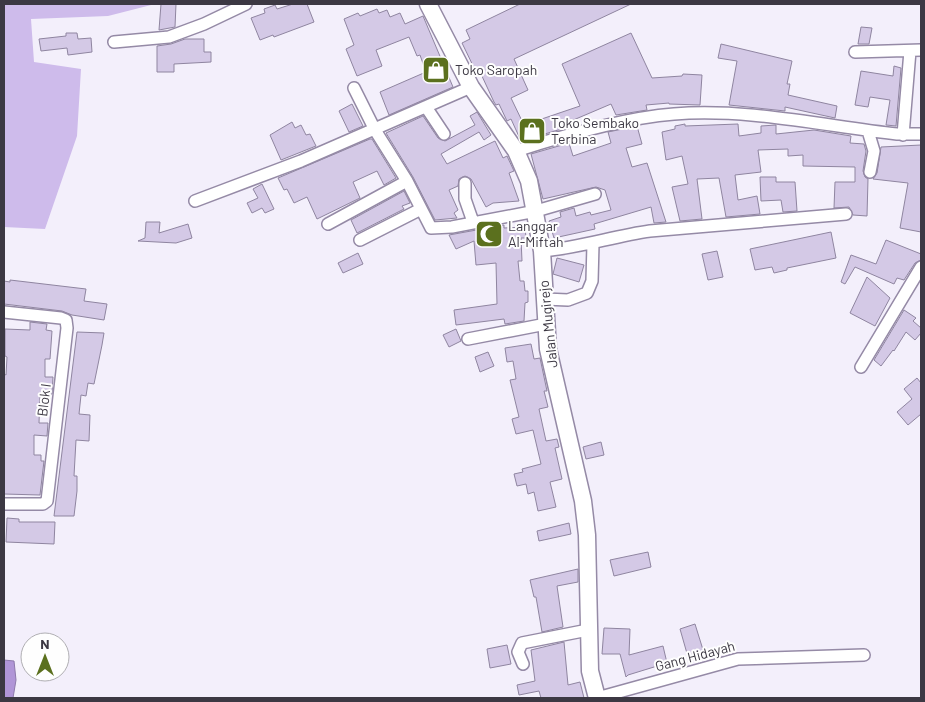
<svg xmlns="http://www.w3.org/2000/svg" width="925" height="702" font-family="Barlow,sans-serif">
<rect width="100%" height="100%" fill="#f3effb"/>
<path fill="#cebbeb" d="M4,4H155L108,16L31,19L34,62L81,69L77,136L45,229L4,227Z"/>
<path fill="#b095d7" stroke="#8d79ab" d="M4,660L14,661L16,680L13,698H4Z"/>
<path fill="#d4c9e6" stroke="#8f85a0" d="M161,4H176L175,27L159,30Z
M293,4H307L314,22L274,37L273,35L260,40L251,18L265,13L264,9L275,5L277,9Z
M520,4H631L514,59L528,90L511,98L524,125L580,106L562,64L631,33L652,78L682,76L683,74L702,75L700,105L669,104V103L646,105L647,110L616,115L611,104L564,124L565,128L521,141L511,119L507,121L499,104L496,105L494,102L481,74L478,76L462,43L470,39L466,30Z
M377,9L379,13L387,10L390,17L400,13L405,24L423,16L453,87L389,115L380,92L426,72L420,55L417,56L409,37L376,50L382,66L357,76L346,49L354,45L344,19L358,13L360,16Z
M861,27L872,28L869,44H858Z
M66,33H77L78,39L91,38L92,52L68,55L67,48L41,51L39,39L66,36Z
M185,39H204V52H211V62L174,64V72H157V46L171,44Z
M721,44L792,61L787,84H790L788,95L837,106L835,118L785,107V111L729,105L737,61L718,58Z
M894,66L901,68L896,126L886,125L890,100L870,97L868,107L855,105L861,71L893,76Z
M352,104L363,126L349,132L339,111Z
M477,112L491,135L484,140L479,132L441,154L447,164L495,141L503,158L507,156L514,171L509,173L519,201L493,203L486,207L471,179L465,176L459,179L458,186L449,190L458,210L454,213L457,218L435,220L413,177L386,133L423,116L438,138L445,141L475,125L470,116Z
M292,122L295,128L301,125L306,135L310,134L316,146L281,160L270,135Z
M685,124V126L738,124L739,136L761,133V126L776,125V134L814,130L851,136L850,143L864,144L866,151L863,171L865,177L868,179L867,216L853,215L849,207L834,208L835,182H855V167L803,166V155L788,156V149L758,150L761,172L735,175L738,200L757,196L760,214L726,217L719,178L697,179L702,219L680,221L672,187L688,184L682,156L666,160L662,132L675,129V126Z
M637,126L642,144L626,148L632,167L647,163L666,222L654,223L651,207L594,224L595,229L554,238L549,221L561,217L560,212L574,208L576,216L590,212L591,215L611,210L605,190L596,187L543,199L531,154L569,143L573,156L611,143L608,132Z
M370,139H372L396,178L384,185L377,171L353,182L360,198L317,219L307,197L294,203L287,189L284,190L278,178Z
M921,145V232L900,228L908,183L873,179L877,173L881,147Z
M760,177H776V182H795L797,211L783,212L781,200L761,201Z
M262,184L274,209L265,213L262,208L252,213L247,203L258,198L253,189Z
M404,191L410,203L402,206L404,209L357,233L351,220Z
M146,222H160L159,233L188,224L192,238L176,243L138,241L145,238Z
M504,225V228L525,227L526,238H521L522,261H518L520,281H524L525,291H528V302L525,303L524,321L505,324L504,319L456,325L454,310L497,304L496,263L476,265L474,241L456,249L449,235Z
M831,232L836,258L787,268V270L774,273L772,267L755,270L750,249Z
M886,240L921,254V260L915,263L904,280L897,278L894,284L855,267L845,284L841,282L851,255L876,264Z
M717,251L723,277L708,280L702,254Z
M358,253L363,264L343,273L338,263Z
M557,258L584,265L579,282L553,274Z
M867,277L890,298L875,326L850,313Z
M10,280L86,289L84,301L107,304L104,320L72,315L62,311L4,304V281L10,282Z
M904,310L916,318L913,321L921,328V333L915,340L906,332L894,351L893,350L881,366L874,360Z
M30,322L47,324L46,330L52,331L50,359H45V377H53L52,394H40L39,423H48L47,436L34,435V455H41V461H44L40,495L4,494V374L6,375L7,357L5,356V329L30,330Z
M456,329L461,341L449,347L443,335Z
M77,332L104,333L102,345L94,384L88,383L86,396L81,395L79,414L90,415L89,441L76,440L74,476H77V491L74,516H54Z
M531,344L534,359L540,358L547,391H544L548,407L539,409L546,441L557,439L559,447L555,448L562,479L550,482L556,507L538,511L534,492L528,494L526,484L517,486L514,474L523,472L522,469L541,464L533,430L516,434L512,419L519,417L510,380L516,379L513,361L507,362L505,348Z
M488,352L494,366L480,372L475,357Z
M917,378L921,383V414L908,425L897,412L912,399L904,389Z
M601,442L604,455L586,459L583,447Z
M7,518L19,519V522H55L54,544L6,542Z
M569,523L571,534L539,541L537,531Z
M648,552L651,567L614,576L610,560Z
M578,569V582L557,586L563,627L542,632L536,597H534L530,580Z
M695,624L704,653L688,657L680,629Z
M604,628L630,629L629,655L663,646L667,663L628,675L626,677L620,654H602Z
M564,642L568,685L580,682L584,698H541L539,691L519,695L517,685L535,681L531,650Z
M507,645L511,664L490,668L487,649Z"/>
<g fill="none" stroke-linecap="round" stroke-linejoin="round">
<g stroke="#958aa6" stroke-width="14">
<path id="street" d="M114,42L169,37L204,24L246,4
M855,52L921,50
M354,88L375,130L407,181L431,228L452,227L536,211L595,194
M426,107L444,134
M868,131L874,151L870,172
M903,135L910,51
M516,151C565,135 623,118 674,114C747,108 825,126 897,134H921
M465,183V199L473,222
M195,201L301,161L471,87
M328,224L407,181
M360,240L421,209
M542,251C579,248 614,236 650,231L846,214
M545,299L568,300L587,293L592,281L593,244
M4,312L61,318L66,320L67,328L47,501L43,504H4
M468,339L546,324
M861,367L921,267
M523,664L518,652L522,643L588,630
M597,698L738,659L864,655"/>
</g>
<g stroke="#958aa6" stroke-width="19">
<path id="secondary" d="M428,4L471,87L516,151L529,181L542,251L548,349L583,501L587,535L590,671L597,698"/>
</g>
<use href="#street" stroke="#fff" stroke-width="11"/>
<use href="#secondary" stroke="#fff" stroke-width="16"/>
</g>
<defs>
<g id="shop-square" transform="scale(1.4375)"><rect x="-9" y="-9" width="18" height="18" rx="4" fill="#5b701e" stroke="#fefefe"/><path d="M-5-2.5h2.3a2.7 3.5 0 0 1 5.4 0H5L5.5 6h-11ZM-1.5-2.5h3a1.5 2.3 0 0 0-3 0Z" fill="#fff"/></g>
<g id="mosque-square" transform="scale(1.4375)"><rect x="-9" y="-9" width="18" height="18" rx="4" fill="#5b701e" stroke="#fefefe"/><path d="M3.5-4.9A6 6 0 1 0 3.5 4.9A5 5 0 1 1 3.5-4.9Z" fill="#fff"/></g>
</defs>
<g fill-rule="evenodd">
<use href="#shop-square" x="436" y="70"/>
<use href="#shop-square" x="532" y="131"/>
<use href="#mosque-square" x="489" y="234"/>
</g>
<g text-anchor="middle" stroke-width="4" stroke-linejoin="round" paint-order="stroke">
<g font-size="14" fill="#3c3843" stroke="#fefefe" text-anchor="start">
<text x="455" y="75">Toko Saropah</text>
<text x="551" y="128">Toko Sembako<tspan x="551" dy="16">Terbina</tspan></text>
<text x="508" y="231">Langgar<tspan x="508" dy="16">Al-Miftah</tspan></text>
</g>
<g font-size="14" fill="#3c3843" stroke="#fefefe">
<text transform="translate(548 324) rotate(-96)" y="5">Jalan Mugirejo</text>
<text transform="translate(44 400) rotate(-83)" y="5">Blok I</text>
<text transform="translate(695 656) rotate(-15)" y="5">Gang Hidayah</text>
</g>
</g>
<rect width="925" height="702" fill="none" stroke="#3c3843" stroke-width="10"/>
<g transform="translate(45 657)"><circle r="24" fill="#fefefe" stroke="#b0afb3"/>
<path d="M0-4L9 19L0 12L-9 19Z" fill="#5b701e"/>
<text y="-8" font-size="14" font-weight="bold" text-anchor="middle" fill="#3c3843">N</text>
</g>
</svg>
